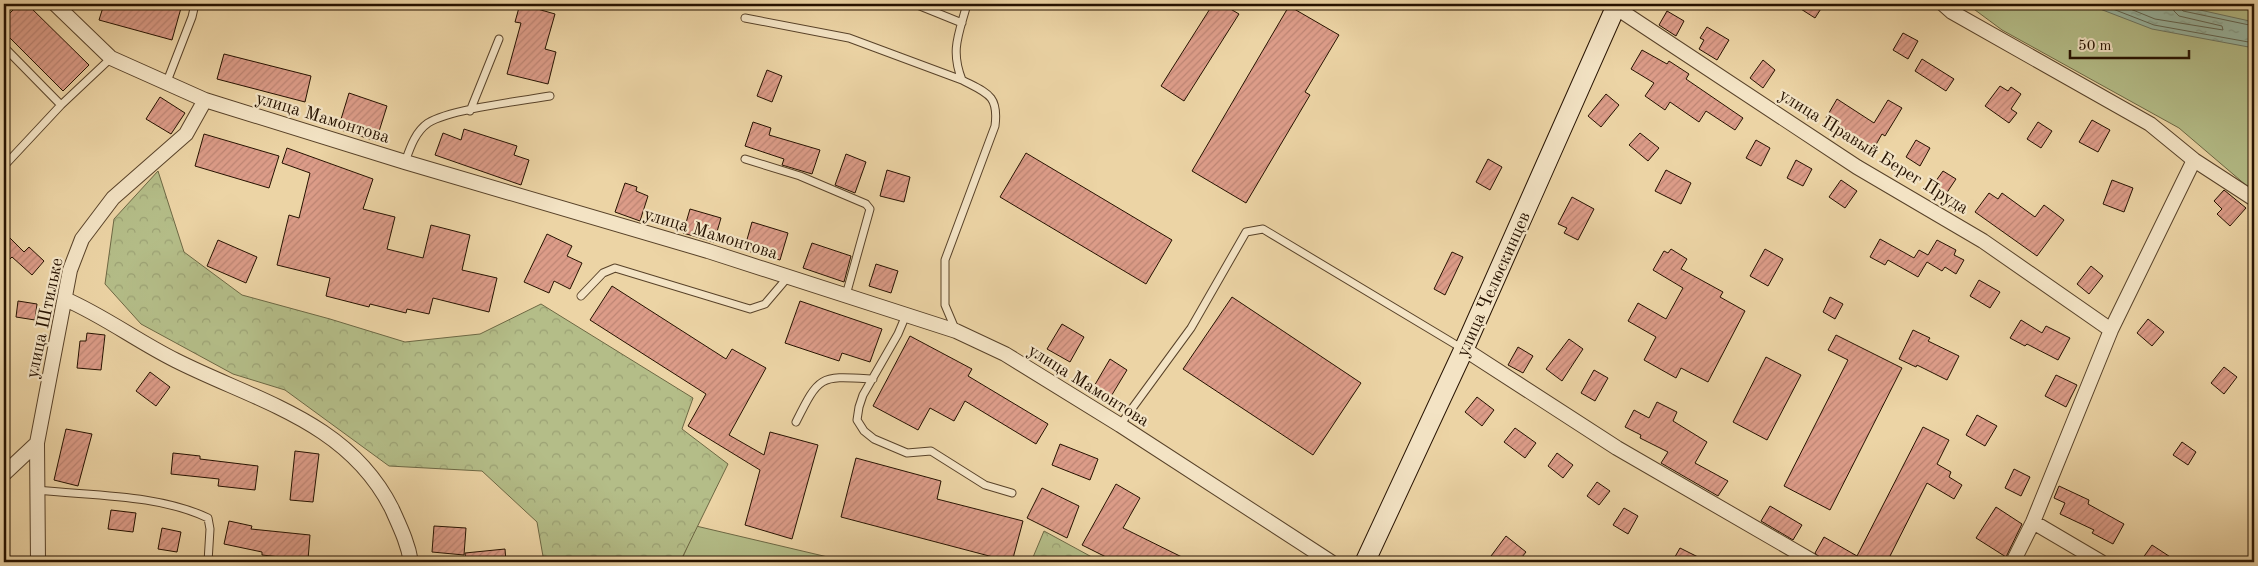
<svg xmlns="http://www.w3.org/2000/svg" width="2258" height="566" font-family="'Old Standard TT',serif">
<defs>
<pattern id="forest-crowns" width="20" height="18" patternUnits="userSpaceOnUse" patternTransform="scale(1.25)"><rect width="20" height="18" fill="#b4bd88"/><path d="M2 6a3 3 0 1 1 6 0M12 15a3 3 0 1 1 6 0" fill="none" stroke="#9ba174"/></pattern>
<pattern id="water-ripples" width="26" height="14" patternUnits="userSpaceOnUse" patternTransform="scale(1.25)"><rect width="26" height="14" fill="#99b8a4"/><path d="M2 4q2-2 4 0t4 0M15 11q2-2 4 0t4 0" fill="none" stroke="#849d8b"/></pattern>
<pattern id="building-hatch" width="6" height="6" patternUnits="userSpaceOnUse" patternTransform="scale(1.25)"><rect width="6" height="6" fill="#dc9c88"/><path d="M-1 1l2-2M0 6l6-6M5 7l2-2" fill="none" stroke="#bd8574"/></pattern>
</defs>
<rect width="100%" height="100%" fill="#ecd4a5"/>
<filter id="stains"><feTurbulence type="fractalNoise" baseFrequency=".004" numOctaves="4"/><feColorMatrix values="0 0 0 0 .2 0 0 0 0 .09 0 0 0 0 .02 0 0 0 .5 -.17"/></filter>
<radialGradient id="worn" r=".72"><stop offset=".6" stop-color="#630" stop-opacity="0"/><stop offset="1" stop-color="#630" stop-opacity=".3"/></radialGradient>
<path fill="#b4bd88" stroke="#6d6844" d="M1967,4H2254V192L2179,128L2002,30Z
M696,526L849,562H688L682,559Z"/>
<path fill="url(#forest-crowns)" stroke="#6d6844" d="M158,171L184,252L242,295L330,319L405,342L480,334L541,304L693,398L682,429L728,464L682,558L688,562H544L537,522L482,471L389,466L285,390L233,374L141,324L105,284L114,219Z
M1044,531L1101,562H1031Z"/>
<path fill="url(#water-ripples)" stroke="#6b7662" d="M2087,4H2173L2254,22V48L2152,29Z"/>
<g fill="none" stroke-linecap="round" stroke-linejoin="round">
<path stroke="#606552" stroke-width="1" d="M2100,4L2154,25L2254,43
M2118,4L2155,19L2223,30L2222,26L2179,16L2174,11L2172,4
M2178,4L2183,11L2254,26"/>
</g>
<path fill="url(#building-hatch)" stroke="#261200" d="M19,4H27L89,65L63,91L4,32V19Z
M104,4H166L181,8L172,40L99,20Z
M520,4L555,14L545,49L556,52L548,84L507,74L521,23L515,22Z
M1213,4H1222L1239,14L1184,101L1161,86Z
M1793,4H1824L1815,18Z
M1289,6L1339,35L1305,92L1310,95L1246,203L1192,171Z
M1667,11L1684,21L1676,36L1659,25Z
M1707,27L1729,40L1717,60L1699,49L1704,40L1700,38Z
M1903,33L1918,41L1908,59L1893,50Z
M1642,50L1667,64L1669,61L1689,74L1686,79L1743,118L1735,130L1706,111L1699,122L1670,102L1665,110L1645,96L1654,83L1631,69Z
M224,54L311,76L305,102L217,79Z
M1922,59L1954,79L1946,91L1915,71Z
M1763,60L1775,70L1763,88L1750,78Z
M767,70L782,76L772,102L757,96Z
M2000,86L2008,91L2011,87L2021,94L2011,109L2017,113L2009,123L1985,106Z
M349,93L387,106L376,141L338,129Z
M1606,94L1619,105L1601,127L1588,116Z
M160,97L185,113L171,134L146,119Z
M1837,99L1874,123L1888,100L1902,108L1885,136L1882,134L1874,148L1826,118Z
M2092,120L2110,130L2098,152L2079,142Z
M753,122L771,128L769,135L820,150L812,174L782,165L784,159L745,146Z
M2038,122L2052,131L2041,148L2027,139Z
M464,129L517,146L514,155L529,160L521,185L435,155L443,133L461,140Z
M1640,133L1659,148L1648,161L1629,145Z
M204,134L279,156L269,188L195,166Z
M1756,140L1770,148L1761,166L1746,158Z
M1916,140L1930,148L1920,166L1906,157Z
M287,148L373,179L363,209L395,217L387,249L423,258L431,225L470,235L462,270L497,278L489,312L433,298L429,314L407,309L406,313L370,304L369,307L326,296L330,278L277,265L289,215L299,218L310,173L282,163Z
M1026,153L1172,240L1146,284L1000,197Z
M846,154L866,162L855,193L835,185Z
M1488,159L1502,167L1490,190L1476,182Z
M1796,160L1812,169L1803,186L1787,178Z
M887,170L910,177L904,202L880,196Z
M1666,170L1691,183L1681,204L1655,191Z
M1943,171L1956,179L1946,194L1933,185Z
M1841,180L1857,191L1845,208L1829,197Z
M2112,180L2133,188L2124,212L2103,204Z
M625,183L637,187L636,191L648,196L640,221L615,212Z
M2224,190L2246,208L2230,226L2217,214L2222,209L2214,201Z
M1989,193L1998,199L2002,193L2035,217L2044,205L2064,220L2037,256L1975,212Z
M1572,197L1594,209L1578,240L1564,233L1567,228L1558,224Z
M690,209L721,218L714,242L683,233Z
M752,222L788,233L780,260L744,250Z
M4,232L24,252L29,247L44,261L32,275L12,257L4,265Z
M547,234L572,246L567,256L582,263L570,289L554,281L549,293L524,282Z
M1880,239L1914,258L1919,250L1928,255L1937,240L1956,250L1954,255L1964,260L1956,274L1945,267L1942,271L1927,262L1918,277L1888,260L1885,265L1870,257Z
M218,240L257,257L246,283L207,266Z
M812,243L851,256L844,282L803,268Z
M1671,249L1687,259L1681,269L1723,292L1720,297L1745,311L1708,382L1681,368L1676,378L1644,360L1656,337L1628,321L1638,303L1666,319L1683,288L1653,270L1664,251L1668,253Z
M1765,249L1783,259L1768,286L1750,276Z
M1452,252L1463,257L1445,295L1434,289Z
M876,264L898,271L891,293L869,286Z
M2091,266L2103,276L2089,294L2077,284Z
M1979,280L2000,292L1990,308L1970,296Z
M612,286L726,359L732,349L766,368L729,435L764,455L770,432L818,445L792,539L745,525L760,470L688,426L706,394L590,320Z
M1232,297L1361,383L1313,455L1183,369Z
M1830,297L1843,304L1835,319L1823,312Z
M18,301L37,304L35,320L16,317Z
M800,301L882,329L870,362L842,353L839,361L785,343Z
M2148,319L2164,332L2152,346L2137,333Z
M2021,320L2042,333L2046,326L2070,338L2058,360L2027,344L2025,346L2010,338Z
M1062,324L1084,337L1070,362L1047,349Z
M1913,330L1930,338L1928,341L1959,356L1947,380L1917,365L1916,367L1899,359Z
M87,333L105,335L101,370L77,368L80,341H86Z
M1836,335L1902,368L1830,510L1784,486L1848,360L1828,350Z
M910,336L972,369L968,376L1048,424L1036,444L965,401L954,421L930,408L918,430L873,406Z
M1569,339L1583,349L1562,381L1546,369Z
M1518,347L1533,356L1523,373L1508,365Z
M1766,357L1801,375L1767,440L1733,422Z
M1110,359L1127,370L1110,398L1093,388Z
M2224,367L2237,377L2224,394L2211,383Z
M1594,370L1608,378L1595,401L1581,393Z
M150,372L170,387L156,406L136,391Z
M2056,375L2077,385L2066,407L2045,396Z
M1477,397L1494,410L1482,426L1465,412Z
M1657,402L1677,412L1673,421L1707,442L1695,463L1728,481L1718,496L1661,463L1668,452L1640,438L1641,435L1625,427L1634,410L1649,418Z
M1977,415L1997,426L1985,446L1966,435Z
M1923,427L1949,440L1937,464L1951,472L1949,477L1962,485L1954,499L1927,483L1887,562L1823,561L1815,553L1824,537L1857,556Z
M1515,428L1536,443L1525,458L1504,442Z
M66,429L92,434L78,486L54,480Z
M2182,442L2196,452L2188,465L2173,455Z
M1060,444L1098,459L1090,480L1052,465Z
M295,451L319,454L313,502L290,500Z
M173,453L200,456V459L258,466L255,490L218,486L219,479L171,474Z
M1557,453L1573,465L1563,478L1548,466Z
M856,458L941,481L937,499L1023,521L1012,562L841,517Z
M2014,469L2030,477L2021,496L2005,488Z
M1597,482L1610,491L1599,505L1587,496Z
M1116,484L1140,498L1123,528L1192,562H1116L1082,545Z
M2059,486L2089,500L2088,504L2124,524L2113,544L2092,533L2094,530L2060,514L2065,503L2054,498Z
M1042,488L1079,506L1067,538L1027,518Z
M1770,506L1802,525L1793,540L1761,521Z
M1996,507L2022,524L2006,557L1976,538Z
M1624,508L1638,516L1628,534L1613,525Z
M111,510L136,513L133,532L108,529Z
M229,521L252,526L251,529L310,535L308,560L262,555V552L224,544Z
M434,526L466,528L464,555L432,552Z
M162,528L181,532L177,552L158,549Z
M1506,536L1526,552L1518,562H1498L1491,556Z
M2152,545L2178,562H2140Z
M1680,548L1708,562H1672Z
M505,549L506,562H466L465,553Z"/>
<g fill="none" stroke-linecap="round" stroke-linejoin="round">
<g stroke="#584229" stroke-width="9">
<path id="service" d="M915,4L962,23
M745,18L849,38L962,80
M4,47L61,105
M166,84L192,17L195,4
M470,111L499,39
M745,159L800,176L866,204L870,209L846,295
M405,162C410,148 415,132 428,123C450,109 521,101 550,96
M4,166L61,105L111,58
M581,296L603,273L615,268L750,309L765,304L788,277
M906,315L898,334L863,395L859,407L857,420L864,431L874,439L907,453L931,451L985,485L1012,493
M956,331L945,305V260L995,126C999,95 987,93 962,80C950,50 959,34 967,4
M796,422C820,374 820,376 873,379
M1120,425L1191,328L1246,232L1263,229L1463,349
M37,490C92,496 158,494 208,518L210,529L208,562"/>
</g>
<g stroke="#584229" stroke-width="16">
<path id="minor" d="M55,4L111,58L205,100L405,162L708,251L956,331L1005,354L1120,425L1331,562
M1943,4L1952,12L2150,124L2194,160L2254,199
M1615,7L1857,167L1983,241L2111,330
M65,299C104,316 137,341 175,360C256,401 348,421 392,509C400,527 408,543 411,562
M1464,349L1617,448L1814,562
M4,474L37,443
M2033,522L2101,562
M38,562L37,443L70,270L82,239L113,198L186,134L205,100
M2013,562L2033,522L2111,330L2194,160"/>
</g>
<g stroke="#261200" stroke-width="21">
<path id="secondary" d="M1365,562L1464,349L1617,4"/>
</g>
<use href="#service" stroke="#f3e3c4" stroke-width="7"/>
<use href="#minor" stroke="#f3e3c4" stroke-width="14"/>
<use href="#secondary" stroke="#f3e3c4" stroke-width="19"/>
</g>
<g text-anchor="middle" stroke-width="4.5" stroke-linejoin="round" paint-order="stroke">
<g font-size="18" fill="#261200" stroke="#f3e3c4">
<text transform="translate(323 117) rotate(17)" y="6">улица Мамонтова</text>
<text transform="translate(1874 151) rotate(32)" y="6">улица Правый Берег Пруда</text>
<text transform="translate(711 233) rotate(17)" y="6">улица Мамонтова</text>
<text transform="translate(1493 284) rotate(-66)" y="6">улица Челюскинцев</text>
<text transform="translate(44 318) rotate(-78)" y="6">улица Штильке</text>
<text transform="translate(1089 385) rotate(32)" y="6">улица Мамонтова</text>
</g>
</g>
<rect width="2258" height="566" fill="none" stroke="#ecd4a5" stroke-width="20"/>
<rect x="5" y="5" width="2248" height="556" fill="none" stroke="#261200" stroke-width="2.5"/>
<rect x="10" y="10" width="2238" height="546" fill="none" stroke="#261200"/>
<path d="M2070 50v8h119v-8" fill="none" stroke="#261200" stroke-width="2.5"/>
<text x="2078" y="50" font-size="15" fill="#261200" stroke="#f3e3c4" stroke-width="4" paint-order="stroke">50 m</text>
<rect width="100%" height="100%" filter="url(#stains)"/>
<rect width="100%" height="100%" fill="url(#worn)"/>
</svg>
